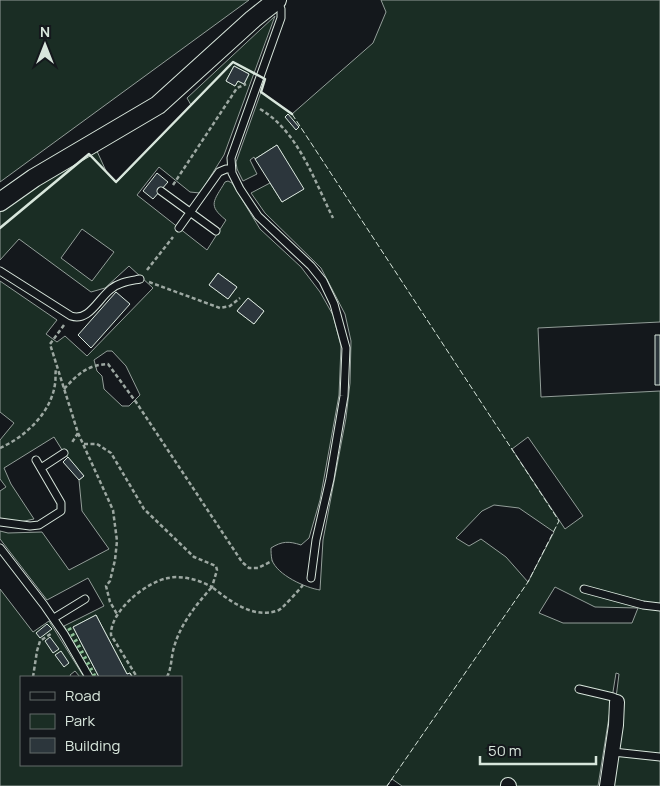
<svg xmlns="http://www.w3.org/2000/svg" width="660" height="786" font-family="Manrope,sans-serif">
<rect width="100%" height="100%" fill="#14181c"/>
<path fill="#1a2d24" stroke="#939e99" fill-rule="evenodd" d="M0,0H249L0,182Z
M381,0H660V322L538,328L541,397L660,391V786H605L619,674L616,673L598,786H517L510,780L509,786H402L392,779L387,786H0V589L33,632L49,621L84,677H80L75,671L70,675L71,677H21V765H181V677H133L130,673L127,674L96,615L73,627L99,677H93L64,626L104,606L88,578L47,600L0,539V531L8,533L42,532L69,570L109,549L82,511L79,480L84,476L64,453L54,437L4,468L11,484L34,519L20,522L0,519V491L6,487L0,479V440L14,423L0,412V281L57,320L46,334L57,342L65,336L87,356L153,288L129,266L105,288L91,292L19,239L0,260V212L38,184L96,149L106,171L117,182L191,105L187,98L275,16L224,155L200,193L190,192L159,167L137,195L207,250L226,220C207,205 214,201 225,182L228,181L232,183L260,229L301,267L320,292L333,315L341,346L339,395L320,500L309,538L301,545C289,541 282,541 271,548C271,551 271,556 272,560C277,575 306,588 320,590L323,540L346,418L350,383L351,341L345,314L321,268L265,213L251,193L270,183L282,202L303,189L277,145L255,159L254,157L250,160L257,174L243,181L237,169L236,162L261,92L292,114L373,43L386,12ZM234,66L249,74L244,84L238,81L235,86L226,81ZM82,229L114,252L92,281L61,258ZM218,273L237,287L228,299L209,285ZM248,298L264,311L254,324L237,311ZM107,351H112L126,366L140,395L129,406H122L104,389L102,376L97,371L94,360ZM528,437L583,516L565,529L512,449ZM494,505L519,508L554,532L528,582L506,557L481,539L469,546L456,538L482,511ZM555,587L595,607L638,608L632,623H563L539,613Z"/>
<path fill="#2c363c" stroke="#d8e6dc" d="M234,66L249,74L244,84L238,81L235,86L226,81Z
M288,114L299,127L296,130L285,117Z
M277,145L304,189L282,202L255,159Z
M157,173L168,182L153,199L143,191Z
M218,273L237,287L228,299L209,285Z
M116,292L130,304L91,348L78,335Z
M248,298L264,311L254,324L237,311Z
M655,335H660V385H655Z
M68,457L84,476L79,480L63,462Z
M96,615L127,674L130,673L132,677H99L73,627Z
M47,624L52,629L40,638L36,633Z
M50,637L59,649L53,653L45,641Z
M61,651L69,663L64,667L55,655Z"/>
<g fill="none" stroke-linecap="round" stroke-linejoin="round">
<g stroke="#d8e6dc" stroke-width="9">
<path id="service" d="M278,1L281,9V18L231,158L232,173L240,189L258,216L311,266L323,281L334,304L346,348L344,396L330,479L316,540L311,578
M161,191L216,231
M179,228L219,172L226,169H231
M0,271L71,316C89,322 98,299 111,289C119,282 130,281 140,279
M41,468L64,453
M0,522L30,526L39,525L61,511V503L36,460
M0,548L44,605L64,634L89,677
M584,589L643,605L660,607
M54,618L85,599
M579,689L613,697L617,699V702
M613,752L660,757"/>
</g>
<g stroke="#d8e6dc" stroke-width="16">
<path id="minor" d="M508,785L509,786
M607,786L616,725L617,702"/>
</g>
<g stroke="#d8e6dc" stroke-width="20">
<path id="tertiary" d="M0,202L34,178L158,105L253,19L277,0"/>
</g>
<path stroke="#9da8a2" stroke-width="2.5" stroke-dasharray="4 2.5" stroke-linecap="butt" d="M260,109C298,131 314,180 333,218
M173,185L237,88L246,84
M147,270L173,237
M149,282L220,308L230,306L240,298
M64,325L50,344L78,433L71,444
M64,389C78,374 87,365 108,364L136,402L242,562L249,568H258L272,561
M78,433L113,510L117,541L115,560L110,581L106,586L110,602L117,614
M84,444H97L111,453L144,509L194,557L216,566L217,570L212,587C199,580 183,575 168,578C146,582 110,611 111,635L137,677
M0,448C25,437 51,413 55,384C56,379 55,374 56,369
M33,677L37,651L40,641L52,633
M167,677C172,667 171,657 174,647C181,623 196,605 212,587C230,601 254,620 279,610C282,609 299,590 303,585"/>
<use href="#service" stroke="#14181c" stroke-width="7"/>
<use href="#minor" stroke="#14181c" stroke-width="14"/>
<use href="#tertiary" stroke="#14181c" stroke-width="18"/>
<path stroke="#8ac095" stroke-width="4" stroke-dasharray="2.5 4" stroke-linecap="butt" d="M69,628L95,677"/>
<path stroke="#d8e6dc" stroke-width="1" stroke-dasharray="6 2.5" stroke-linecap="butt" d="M292,114L559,521L528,582L387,786"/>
<path stroke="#d8e6dc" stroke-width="2.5" d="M0,228L89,154L116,182L233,62L265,79L261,92L292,114"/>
</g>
<rect x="20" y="676" width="162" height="90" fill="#14181c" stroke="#626a69"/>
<rect x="30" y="692" width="25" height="8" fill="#14181c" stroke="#626a69"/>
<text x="65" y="701" font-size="15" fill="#d8e6dc">Road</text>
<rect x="30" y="714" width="25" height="15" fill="#1a2d24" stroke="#626a69"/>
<text x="65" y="726" font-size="15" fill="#d8e6dc">Park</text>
<rect x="30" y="738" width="25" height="15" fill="#2c363c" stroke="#626a69"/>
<text x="65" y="751" font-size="15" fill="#d8e6dc">Building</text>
<g transform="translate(45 45)" stroke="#14181c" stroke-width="4" paint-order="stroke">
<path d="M0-4L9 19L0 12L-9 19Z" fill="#d8e6dc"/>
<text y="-8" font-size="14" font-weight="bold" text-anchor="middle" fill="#d8e6dc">N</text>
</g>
<path d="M480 756v8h116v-8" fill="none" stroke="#d8e6dc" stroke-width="2.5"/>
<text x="488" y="756" font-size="15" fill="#d8e6dc" stroke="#14181c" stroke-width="4" paint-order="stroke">50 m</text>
</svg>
